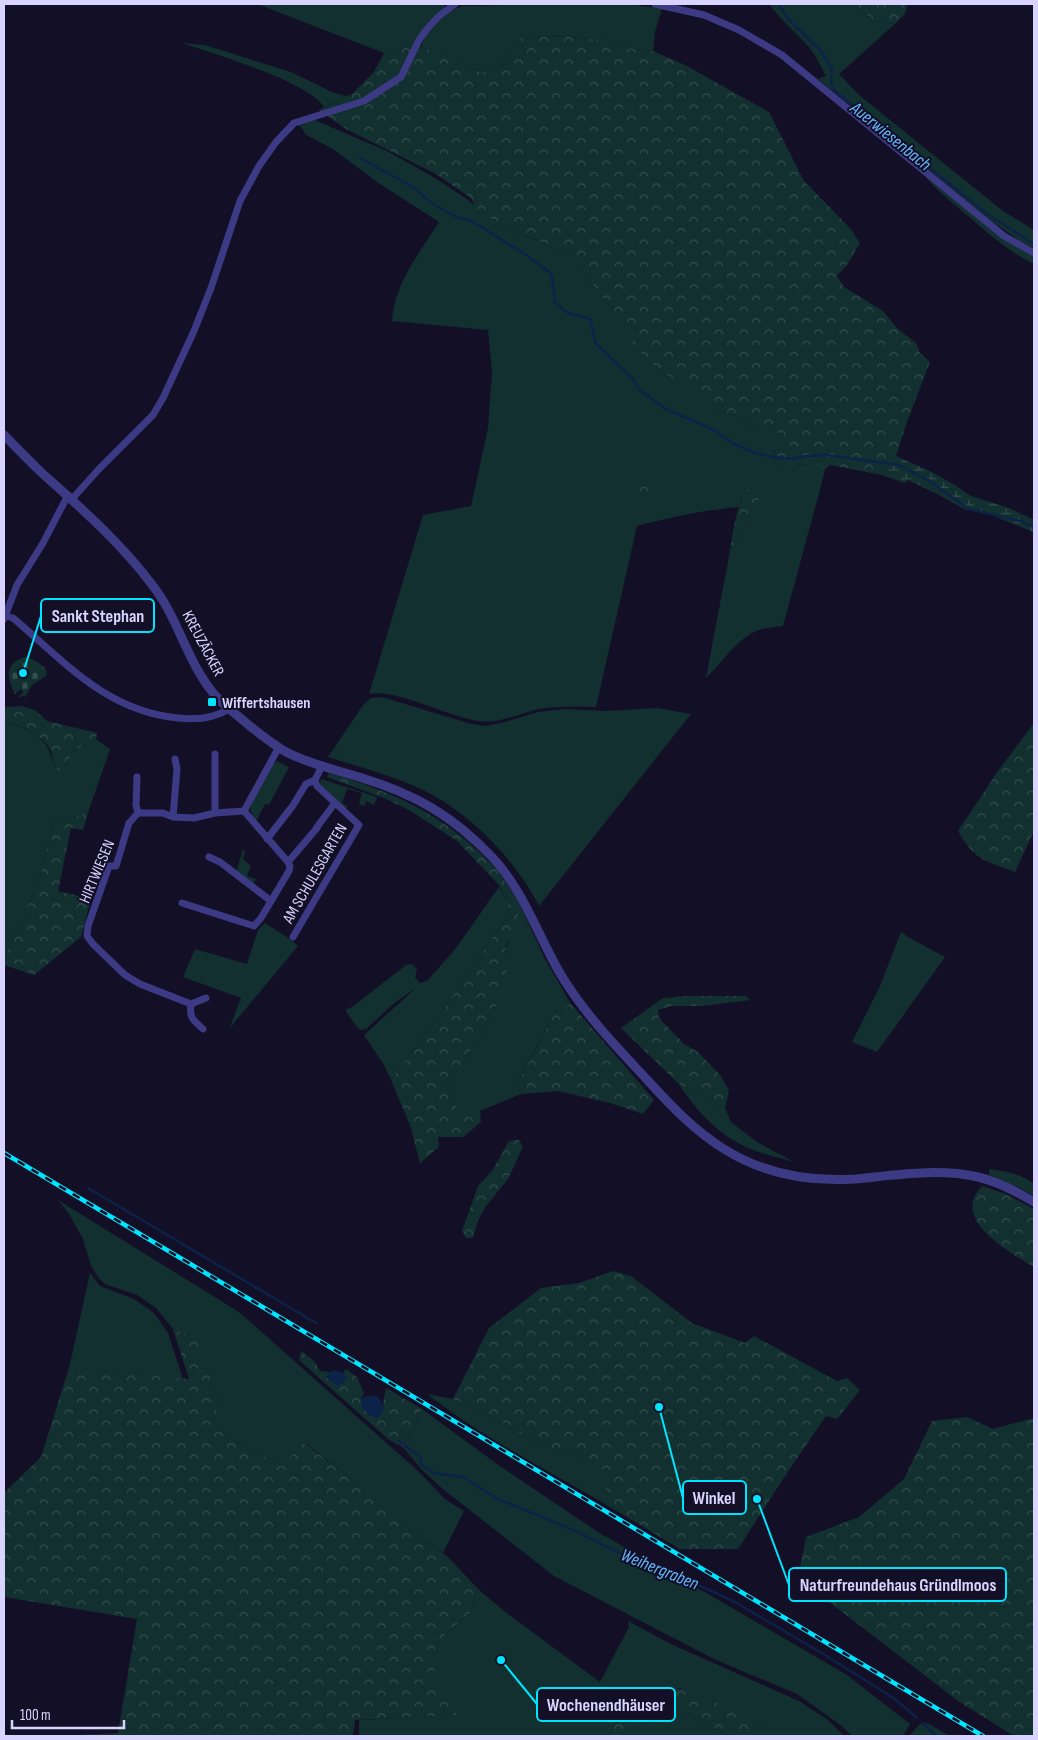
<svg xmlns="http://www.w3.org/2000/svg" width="1038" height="1740" font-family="'Sofia Sans Condensed',sans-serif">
<defs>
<pattern id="forest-crowns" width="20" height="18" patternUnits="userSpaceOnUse" patternTransform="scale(1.25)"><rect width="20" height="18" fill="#12302f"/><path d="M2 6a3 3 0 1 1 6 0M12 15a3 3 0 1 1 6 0" fill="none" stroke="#344d4e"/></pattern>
<pattern id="wetland-marsh" width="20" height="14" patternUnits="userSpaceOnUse" patternTransform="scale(1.25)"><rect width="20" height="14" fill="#12302f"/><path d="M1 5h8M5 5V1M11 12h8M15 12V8" fill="none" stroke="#344d4e"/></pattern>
<pattern id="cemetery-stones" width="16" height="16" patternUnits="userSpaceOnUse" patternTransform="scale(1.25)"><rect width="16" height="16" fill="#12302f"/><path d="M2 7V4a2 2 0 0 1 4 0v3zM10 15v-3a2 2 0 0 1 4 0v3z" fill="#344d4e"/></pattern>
</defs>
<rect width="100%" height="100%" fill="#130f26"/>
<path fill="#12302f" d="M257,4H443L445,6L444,10L415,45L384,53Z
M570,4H623L662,8L655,32L653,51L627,48L618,41L569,37L522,36L499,68L481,72L449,57L421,47C426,27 443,13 462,6Z
M769,4H853L875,21L895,24L839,74L859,95L1003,211L1034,230V248L1020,241L989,219L818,79L826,76C820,65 815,54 807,45C794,31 780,19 769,4Z
M182,43L205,45L291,72L332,92L346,96L324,107C307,81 214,54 182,43Z
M310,118L387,151L435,178L464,197L492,219L514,231L546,244L569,255L578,265L604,300L625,321L639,331L659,370L693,391L716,411L728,413L747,420L754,430H771L788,436L774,451L773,461L778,464L823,465V470L825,469L820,490L783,626C773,627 762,628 752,633C734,643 721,664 706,678L729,556L740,530L749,523L741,498L740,507C704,510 671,517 637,526L596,707C577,707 557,706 539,709C519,713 500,724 479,721C449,717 395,688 369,694L423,515L471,506L488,428L492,372L488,330L392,321C394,284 420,252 439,222L377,182L333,149L306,135L301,127L296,124Z
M923,173L1034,254V264C1009,252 989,234 968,216C952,202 935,190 923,173Z
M382,697L471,724L486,726L505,722L538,712L565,709L606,711L658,708L691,714L539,906C516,861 474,817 429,793C398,777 362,768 328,757L363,705L371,698Z
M4,720C34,733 45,733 55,767L64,769L73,751L96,739L110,749L88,813L54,821L39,881L4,959Z
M277,761L289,767L269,805L265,804L256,821L250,810L252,802L273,765Z
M321,779L377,797L374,805L367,801L364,806L359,804L362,793L347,789L342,803L348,807L345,809L320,784Z
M243,849L245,851L243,859L251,866L247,876L256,879L253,886L236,872Z
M499,887L508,903L510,912L441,1013L391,1080L384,1065L364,1035L417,987L392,1005L366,1029L360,1030L356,1026L345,1010L352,1007L406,965L412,964L417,969L415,977L420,983L427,981L456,948Z
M520,905L545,959L571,1004L555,1012L517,1083L521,1094L480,1111L462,1112C453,1102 446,1098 448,1084L486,1028L506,981L505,952Z
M265,923L290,939L298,946L229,1029L241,998L183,977L195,949L247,964L258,930Z
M901,932L908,937L945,957L877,1052L852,1042L880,986Z
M678,1083L725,1108L731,1122L757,1142L794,1162C777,1157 757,1153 742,1145C714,1131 695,1108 678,1083Z
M989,1169C1005,1171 1021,1174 1034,1184V1196L1020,1188L989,1175Z
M58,1200L239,1312L418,1471L446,1500L464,1511L443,1553L408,1528L365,1492L361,1486L305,1443L282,1466L225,1436L215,1421L219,1394L210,1389L211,1371L198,1367L191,1336L173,1329L156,1308L137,1295L105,1284L98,1277L91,1266L83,1239L69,1214Z
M90,1273L100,1286L134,1299L154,1313L168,1333L183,1379L69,1368Z
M427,1394L453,1399L489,1415L538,1444L584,1457L613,1476L600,1501C541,1467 481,1436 427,1394Z
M422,1409L497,1464L601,1534L710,1595L847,1675L910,1724L903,1736H852L843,1727L797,1694L716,1660L554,1576L444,1490L422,1470L403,1447Z
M478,1589L504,1611L600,1682L629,1627L628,1621L671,1644L799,1701L828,1720L844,1736H773L759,1726L733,1711L679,1688L632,1698C625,1711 615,1722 609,1736H359V1720L456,1715L433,1676L436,1643L470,1613Z
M671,1708L695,1718L730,1736H631L650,1711Z
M927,1723L950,1736H909L920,1724Z"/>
<path fill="url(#forest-crowns)" d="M853,4H908L905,14L895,24L875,21Z
M522,36L569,37L618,41L627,48L653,51L685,65L769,112L804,181L850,228L860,243L847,265L837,276L844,287L883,311L898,329L916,343L920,353L930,362L908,419L896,456L882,475L830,465L823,471L822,465L778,464L773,461C774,449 778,443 787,436L771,430H754L747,420L728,413L716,411L694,392L659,370L631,344L639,331L625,321L604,300L578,265L569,255L546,244L514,231L492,219L476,208L471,198L434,173L346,129L319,110L346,96L351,95L374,72L384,53L415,45L449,57L481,72L499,68Z
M646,481L648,491L641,505L638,502C638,494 638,485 646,481Z
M749,487L760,490L758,504L749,523L740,530L729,556C733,533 735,507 749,487Z
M22,706L35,710L47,721L97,733L96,739L73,751L64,769L59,771C52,765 54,756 50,749C40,732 21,727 4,720V707Z
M1034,723V831L1015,872C985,861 974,860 958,831L998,771Z
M329,773C387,790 437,811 480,853C486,859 492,864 497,870C505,881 513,893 520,905L514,935L507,942L505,952L507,981L486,1028L448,1084C446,1098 453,1102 461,1111H480L481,1122L463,1137H438L439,1147L420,1163L410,1125L391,1080L441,1013L510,912L508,903L498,884L457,841L409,810L384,798L327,777Z
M88,813L83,830L71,828L58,891L91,899L81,937L34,975L4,965V959L39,881L54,821Z
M687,996H746L750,1000L702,1006H671L658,1010L659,1018L684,1044L698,1052L720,1075L729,1090L725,1108L678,1083L621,1028L663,998Z
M571,1004L654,1100L643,1114L610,1103L558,1091L521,1094L517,1084L555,1012Z
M519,1140L523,1147L508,1179L486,1206L478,1220L473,1238H466L462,1231L478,1186L492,1171L509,1141Z
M982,1186L1006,1194L1034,1209V1267C1010,1252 949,1220 982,1186Z
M613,1271L631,1276L692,1323L745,1343L754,1336L837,1381L847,1378L860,1390L837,1419L826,1416L785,1476L738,1549H680L600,1501L612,1476L584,1457L538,1444L489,1415L453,1399L489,1328L541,1288L579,1283Z
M173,1329L191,1336L201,1344L198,1367L211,1371L210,1389L219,1394L215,1421L225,1436L282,1466L304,1443L361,1486L366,1492L408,1528L448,1557L478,1589L470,1613L436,1643L434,1676L457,1715L355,1720L353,1736H60L118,1733L137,1619L4,1597V1493L41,1457L69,1368L189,1379Z
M301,1351L315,1362L320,1371L330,1372L326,1377L347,1379L343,1373L346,1369L357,1377L364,1393L361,1398L384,1407L383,1403L386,1388L422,1409L403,1447L389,1440L299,1360Z
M967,1417L993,1429L1034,1418V1736H1014L958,1701L798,1578L806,1537L859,1517L904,1479L932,1421Z
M660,1684C700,1692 741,1712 773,1736H730L695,1718L671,1708L650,1711L631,1736H609L615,1723L625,1712L632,1698L644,1689Z"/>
<path fill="url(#wetland-marsh)" d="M896,456L932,472L955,485L971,496L1009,508L1034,520V532L991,515L964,509L939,495L908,480L905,483L882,475Z"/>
<path fill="url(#cemetery-stones)" d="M25,657C33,659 43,664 47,672L46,676L32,685L25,697L23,696L20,697H18L23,693L21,689L15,694C7,677 4,664 25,657Z"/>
<path fill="#0c2248" d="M336,1370L343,1373L347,1379L338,1386L326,1377L330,1372Z
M369,1396H377C385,1405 386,1411 377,1419L368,1414L361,1406V1398Z"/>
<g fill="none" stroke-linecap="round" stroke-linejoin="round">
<path stroke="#0c2248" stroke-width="2.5" d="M778,4L791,22L821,51L832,69L831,84L835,91L987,214L1034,244
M360,158L413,187L433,204L456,217L472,221L526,255L552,274L555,303L568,313L590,319L596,344L633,379L639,390L666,409L714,430L734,444L755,453L773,457L792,459L806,456L826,455L899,465L928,480L969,509L1023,522L1034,527
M88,1188L316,1323
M399,1441L421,1457V1464L433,1473L463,1477L498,1499L576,1531L649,1568L692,1582L735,1602L825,1655L895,1699L917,1718
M923,1723L936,1736"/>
<path stroke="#3d3a85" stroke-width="7" d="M655,4L704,15L739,30L782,55L1004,236L1034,253
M72,499L99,469L153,415L163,398L194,331L211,288L240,201L259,166L276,142L294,123L364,101L401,77L419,40L427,29L439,16L455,4
M6,616L13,618C65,662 106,711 178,718C196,720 213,719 229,709
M4,619L17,585L43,543L68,495
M137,777L136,805L138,813
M292,807L306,784L315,780
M215,813V754
M173,817L177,769L175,759
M317,827L335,803
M267,839L291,808
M209,857L220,862L271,901
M288,862L317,828
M182,903L254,926L261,918L289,871L290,866L288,862L244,811
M293,937L359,825L317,786L315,780L322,766
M206,998L191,1004L140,984L125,975L93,944L87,936L88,926L109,866H116L129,823L138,813H163L173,817L194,818L215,813L244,811L279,747
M191,1004C189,1018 193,1020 203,1029"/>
<path stroke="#3d3a85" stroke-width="9" d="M4,435C17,448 29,461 43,474C82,509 121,543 153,586C182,623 190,677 228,708C247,723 266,741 288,753C310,764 336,770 359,777C415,794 452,815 492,857C524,891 538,936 561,975C583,1011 610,1040 639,1071C665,1099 691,1129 724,1149C764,1174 809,1182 855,1179C896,1175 938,1168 978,1177C999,1182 1016,1191 1034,1202"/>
<g stroke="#00e5ff" stroke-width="4.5">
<path id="rail" d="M4,1153L983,1736"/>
</g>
<use href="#rail" stroke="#130f26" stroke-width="2.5" stroke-dasharray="8" stroke-linecap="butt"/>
</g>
<rect fill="#00e5ff" stroke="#130f26" stroke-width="2" x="207" y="697" width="10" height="10" rx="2.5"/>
<g text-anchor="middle" stroke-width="4" stroke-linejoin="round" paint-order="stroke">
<g font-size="16" fill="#d9d4ff" stroke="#130f26">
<text transform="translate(204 643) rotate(62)" y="6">KREUZÄCKER</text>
<text transform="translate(96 871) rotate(-67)" y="6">HIRTWIESEN</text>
<text transform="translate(314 873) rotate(-60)" y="6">AM SCHULESGARTEN</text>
</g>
<g font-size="16" font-weight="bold" fill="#d9d4ff" stroke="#130f26" text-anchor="start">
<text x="222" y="708">Wiffertshausen</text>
</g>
<g font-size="18" font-style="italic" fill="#62b6ff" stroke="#130f26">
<text transform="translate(891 136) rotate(39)" y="6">Auerwiesenbach</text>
<text transform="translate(660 1569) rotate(22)" y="6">Weihergraben</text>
</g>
</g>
<path fill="none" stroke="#00e5ff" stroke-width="2" d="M23 673L41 616M659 1407L683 1498M757 1499L789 1585M501 1660L537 1704"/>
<g fill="#00e5ff" stroke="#130f26" stroke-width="2">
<circle cx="23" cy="673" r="5"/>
<circle cx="659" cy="1407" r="5"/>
<circle cx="757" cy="1499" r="5"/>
<circle cx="501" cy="1660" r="5"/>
</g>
<g fill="#130f26" stroke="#00e5ff" stroke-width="2">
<rect x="41" y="599" width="113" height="33" rx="5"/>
<rect x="683" y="1481" width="63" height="33" rx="5"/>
<rect x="789" y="1568" width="217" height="33" rx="5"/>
<rect x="537" y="1688" width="138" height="33" rx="5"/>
</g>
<g font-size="18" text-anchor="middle" font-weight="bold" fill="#d9d4ff">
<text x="98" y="622">Sankt Stephan</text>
<text x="714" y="1504">Winkel</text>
<text x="898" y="1591">Naturfreundehaus Gründlmoos</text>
<text x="606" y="1711">Wochenendhäuser</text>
</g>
<rect width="1038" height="1740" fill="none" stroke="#d9d4ff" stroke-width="10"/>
<path d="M12 1720v8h112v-8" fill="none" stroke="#d9d4ff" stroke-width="2.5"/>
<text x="20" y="1720" font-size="15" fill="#d9d4ff" stroke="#130f26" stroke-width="4" paint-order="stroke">100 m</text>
</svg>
